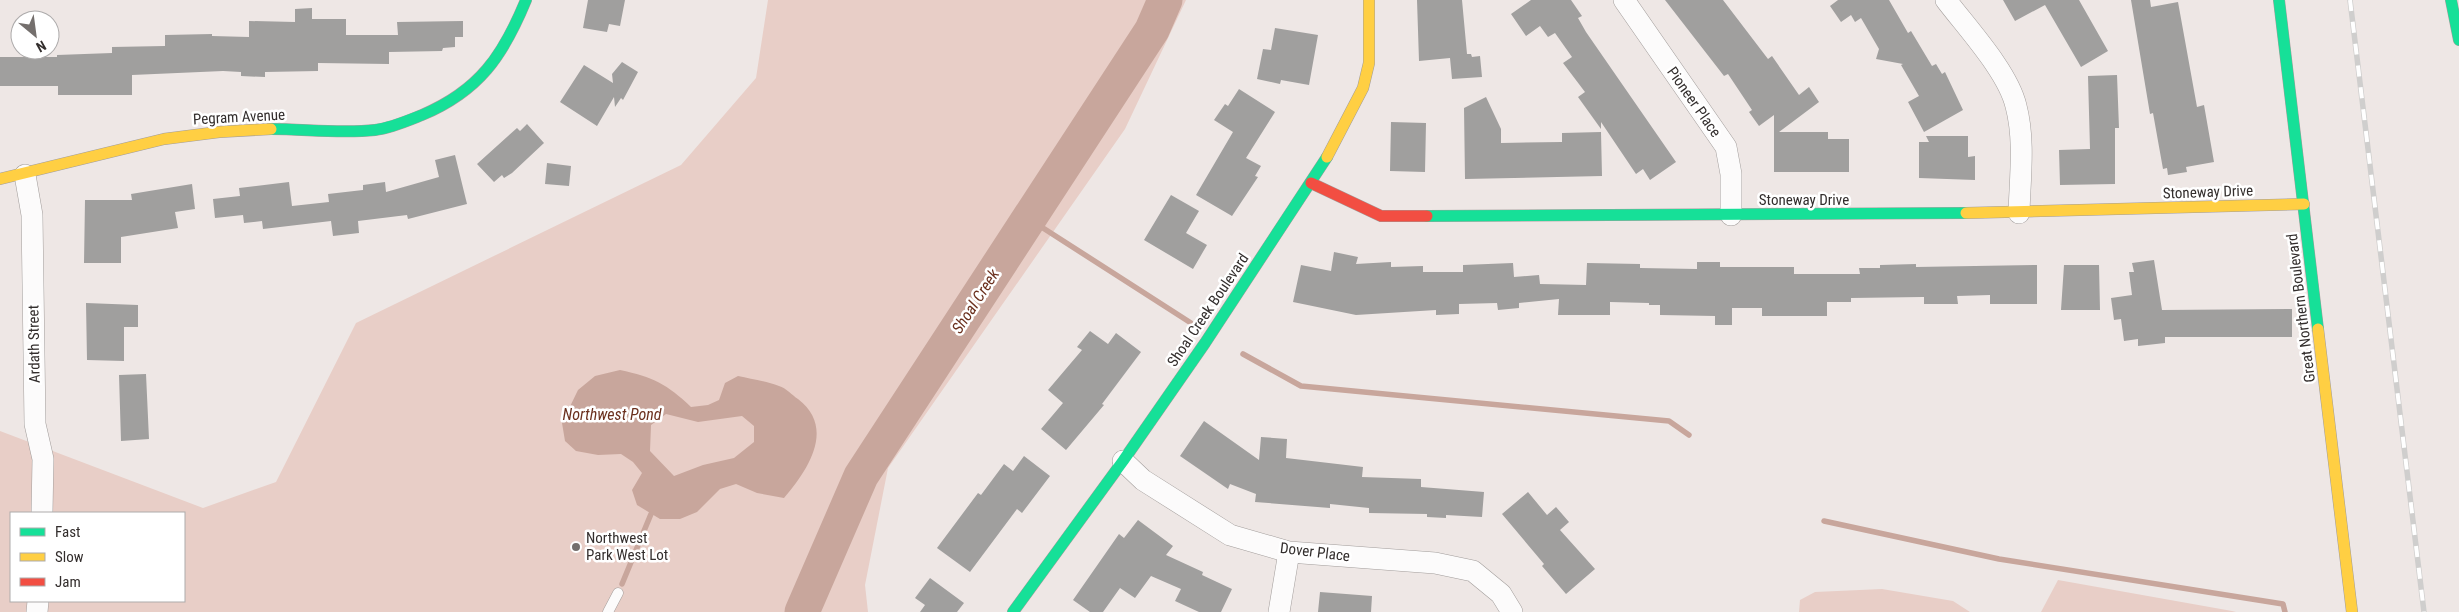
<svg xmlns="http://www.w3.org/2000/svg" width="2459" height="612" font-family="'Roboto Condensed',sans-serif">
<rect width="100%" height="100%" fill="#eee7e5"/>
<path fill="#e8cec7" fill-rule="evenodd" d="M768,0H1186L1125,129L888,468L865,585L868,612H0V431L203,508L276,482L356,323L681,165L756,78ZM11,513H184V601H11Z
M2058,580L2232,611L2236,612H2041Z
M1882,589L1953,601L1970,612H1799L1800,600L1815,592Z"/>
<path fill="#c8a69c" fill-rule="evenodd" d="M620,370C653,377 667,384 691,407L708,405L719,400L725,383L738,376C751,379 766,381 779,386C786,388 792,395 798,399C836,428 808,470 784,498L757,493L736,484L720,489L697,512L680,519H660L637,505L632,490L642,473L633,462L621,454L598,455L576,451L565,441L562,423L578,390L595,376ZM666,414L698,422L742,416L754,426V442L734,458L703,465L674,476L650,451L651,425Z"/>
<g fill="none" stroke-linecap="round" stroke-linejoin="round">
<path stroke="#c8a69c" stroke-width="5.5" d="M1029,219L1191,323
M1243,354L1301,386L1669,421L1689,435
M1824,521L1999,559L2283,604L2285,612
M622,584L651,514"/>
<path stroke="#c8a69c" stroke-width="35" d="M802,612L861,476L1152,30L1165,0"/>
</g>
<path fill="#a09f9e" d="M588,0H625L620,26L609,24L607,32L583,28Z
M1417,0H1462L1467,54H1471L1472,57L1480,56L1482,77L1452,79L1450,58L1419,61Z
M1531,0H1571L1582,16L1578,18L1586,32L1676,162L1650,180L1643,169L1636,174L1601,122V129L1578,97L1585,92L1563,63L1572,57L1555,33L1548,37L1540,26L1526,36L1511,14Z
M1665,0H1723L1768,59L1772,56L1799,95L1809,87L1819,102L1779,132H1828V139H1849V172H1774V115L1759,126L1749,112L1752,110L1728,74L1724,76Z
M1838,0H1889L1908,33L1911,31L1932,66L1936,64L1942,74L1945,72L1963,110L1924,132L1908,102L1919,96L1901,65L1903,64L1876,59L1879,49L1861,18L1855,22L1851,15L1841,22L1830,6Z
M2003,0H2079L2108,51L2081,67L2045,5L2015,21Z
M2131,0H2150L2151,7L2178,2L2197,107L2204,105L2214,162L2186,167L2187,172L2168,175L2167,168L2163,169L2153,113L2150,114Z
M312,8V19H346V35H398L397,22L463,21V37H455V47L443,48L442,51L389,52V64L318,63V71L265,72V77L241,76V72L223,71L132,75V95H58V86H0V57H57V55L112,53V47L165,46V35L212,34V36L249,37V21L295,22V9Z
M1275,28L1318,35L1309,85L1281,80L1280,84L1257,79L1263,49L1271,50Z
M622,62L638,72L623,100L621,98L615,107L614,97L597,126L560,102L584,65L613,83L612,74Z
M2117,75L2119,128H2115V184L2060,185L2059,150L2090,149L2088,76Z
M1239,89L1275,112L1246,158L1261,166L1255,176L1258,177L1232,216L1196,195L1233,132L1214,120L1225,104L1228,106Z
M1486,97L1501,129V143L1562,142V133L1601,132L1602,176L1465,179L1464,108Z
M1391,122L1426,123L1425,172L1390,171Z
M527,124L544,143L512,173L504,178L502,175L494,182L477,164L517,128L520,131Z
M1926,136H1968V157L1975,156V180L1919,178V142H1929Z
M455,155L467,204L408,219L407,215L358,221L359,233L333,236L331,221L263,229L262,221L244,223L243,215L215,218L213,199L240,196L239,188L289,182L292,206L329,202L328,194L363,190V185L385,182L386,192L439,177L435,160Z
M547,163L571,166L569,186L545,184Z
M192,184L195,209L175,212L178,228L121,237V263H84L85,200H132L131,194Z
M1171,195L1199,211L1186,233L1207,245L1193,269L1144,240Z
M1334,252L1358,257L1356,264L1391,262V267L1423,266V272H1463V265L1513,263L1514,277L1539,275L1540,284L1586,285L1587,263L1640,264V268L1697,269V262H1720V267H1794V274H1860L1859,268H1880V265L1916,264V267L2037,265V304H1990V295L1957,296L1958,304H1924V297H1922L1851,298V302H1827V316H1762V308H1732V325H1715V316L1660,315V305H1649V303L1610,302V315H1558L1559,299L1519,303V308L1498,310L1497,303L1459,304V314L1436,315V310L1356,315L1293,302L1301,265L1331,271Z
M2154,260L2162,310L2292,309V337H2165V343L2138,346V339L2124,341L2121,319L2114,320L2111,298L2132,295L2129,272H2134L2132,263Z
M2064,265H2099L2100,310H2061Z
M86,303L138,305V327H124V361L87,360Z
M1090,331L1108,344L1116,333L1141,352L1102,404L1104,405L1066,450L1041,429L1063,403L1048,390L1082,350L1077,347Z
M146,374L149,439L121,441L119,375Z
M1204,421L1259,460L1261,437L1287,439L1286,458L1363,467L1362,477L1421,479V487L1484,492L1482,517L1446,515V518L1427,517V514L1369,513V508L1330,504V508L1255,502L1256,494L1230,484L1228,489L1180,456Z
M1024,456L1050,476L1022,513L1017,509L970,572L937,548L978,493L981,495L1004,464L1013,471Z
M1528,492L1547,515L1556,507L1569,522L1560,530L1595,569L1566,594L1542,566L1544,564L1502,514Z
M1138,520L1173,546L1166,555L1203,572L1202,575L1232,589L1221,612H1199L1175,601L1181,589L1151,576L1135,598L1120,588L1103,612H1090L1073,600L1119,534L1124,538Z
M930,578L964,603L957,612H920L925,605L915,598Z
M1320,592L1372,596L1371,612H1318Z"/>
<g fill="none" stroke-linecap="round" stroke-linejoin="round">
<g stroke="#a29d9b" stroke-width="11">
<path id="lane" d="M608,612L618,593"/>
</g>
<g stroke="#a29d9b" stroke-width="22">
<path id="street" d="M1624,0L1726,147L1731,174V215
M1946,0C1968,29 2008,72 2016,106C2025,140 2020,178 2019,213
M25,175L32,215L35,424L43,459L42,513
M1123,461L1143,480L1230,535L1289,552L1435,563L1473,571L1501,594L1512,612
M37,612L38,601
M1279,612L1289,552"/>
</g>
<g stroke="#a29d9b" stroke-width="12">
<path id="fast" d="M2279,0L2318,329
M2451,0L2459,40
M271,129C305,129 341,134 375,130C391,128 407,121 422,115C479,91 503,56 526,0
M1427,216L1966,213
M1013,612L1123,461L1205,343L1327,157"/>
</g>
<g stroke="#a29d9b" stroke-width="12">
<path id="slow" d="M1327,157L1363,88L1369,63V0
M0,179L164,139L219,132L271,129
M1966,213L2304,204
M2318,329L2352,612"/>
</g>
<g stroke="#a29d9b" stroke-width="12">
<path id="jam" d="M1311,183L1381,216H1427"/>
</g>
<use href="#lane" stroke="#fcfbfb" stroke-width="10"/>
<use href="#street" stroke="#fcfbfb" stroke-width="21"/>
<use href="#fast" stroke="#16e098" stroke-width="11"/>
<use href="#slow" stroke="#ffcf43" stroke-width="11"/>
<use href="#jam" stroke="#f24e42" stroke-width="11"/>
<g stroke="#cfcecd" stroke-width="5.5">
<path id="rail" d="M2350,0L2424,612"/>
</g>
<use href="#rail" stroke="#fff" stroke-width="4" stroke-dasharray="11" stroke-linecap="butt"/>
</g>
<circle fill="#746f6d" stroke="#fff" stroke-width="2" cx="576" cy="547" r="5"/>
<g text-anchor="middle" stroke-width="5" stroke-linejoin="round" paint-order="stroke">
<g font-size="15" fill="#332e2d" stroke="#fff">
<text transform="translate(1694 102) rotate(55)" y="5">Pioneer Place</text>
<text transform="translate(239 117) rotate(-3)" y="5">Pegram Avenue</text>
<text transform="translate(2208 192) rotate(-2)" y="5">Stoneway Drive</text>
<text x="1804" y="205">Stoneway Drive</text>
<text transform="translate(2301 308) rotate(-97)" y="5">Great Northern Boulevard</text>
<text transform="translate(1208 310) rotate(-56)" y="5">Shoal Creek Boulevard</text>
<text transform="translate(34 344) rotate(-91)" y="5">Ardath Street</text>
<text transform="translate(1315 552) rotate(7)" y="5">Dover Place</text>
</g>
<g font-size="15" fill="#332e2d" stroke="#fff" text-anchor="start">
<text x="586" y="543">Northwest<tspan x="586" dy="17">Park West Lot</tspan></text>
</g>
<g font-size="16" font-style="italic" fill="#6b301e" stroke="#fff">
<text transform="translate(975 301) rotate(-57)" y="6">Shoal Creek</text>
<text x="612" y="420">Northwest Pond</text>
</g>
</g>
<rect x="10" y="512" width="175" height="90" fill="#ffffff" stroke="#adabab"/>
<rect x="20" y="528" width="25" height="8" fill="#16e098" stroke="#adabab"/>
<text x="55" y="537" font-size="15" fill="#332e2d">Fast</text>
<rect x="20" y="553" width="25" height="8" fill="#ffcf43" stroke="#adabab"/>
<text x="55" y="562" font-size="15" fill="#332e2d">Slow</text>
<rect x="20" y="578" width="25" height="8" fill="#f24e42" stroke="#adabab"/>
<text x="55" y="587" font-size="15" fill="#332e2d">Jam</text>
<g transform="translate(35 35) rotate(151)"><circle r="24" fill="#ffffff" stroke="#adabab"/>
<path d="M0-4L9 19L0 12L-9 19Z" fill="#746f6d"/>
<text y="-8" font-size="14" font-weight="bold" text-anchor="middle" fill="#332e2d">N</text>
</g>
</svg>
